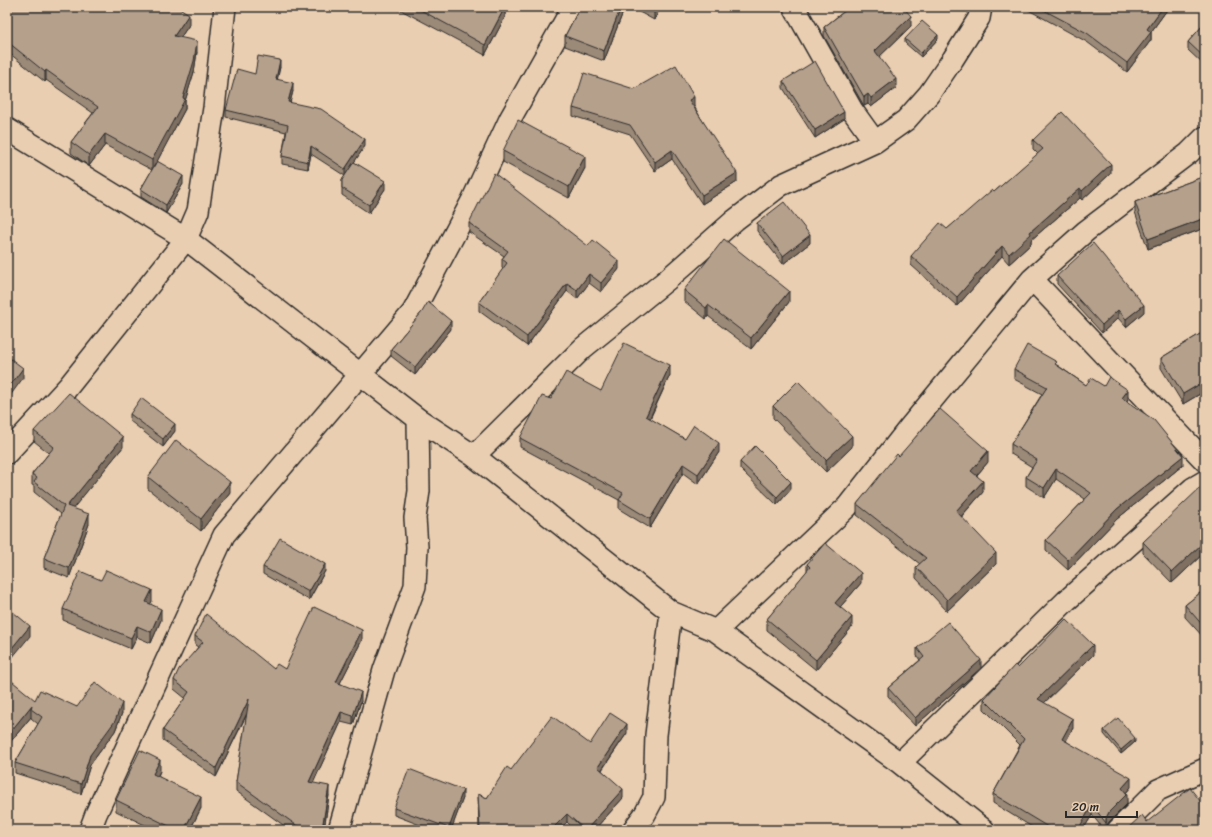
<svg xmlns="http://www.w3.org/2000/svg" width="1212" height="837" font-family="Sriracha,sans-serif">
<rect width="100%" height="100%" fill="#eaceb1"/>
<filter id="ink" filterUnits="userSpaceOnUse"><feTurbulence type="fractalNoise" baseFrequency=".025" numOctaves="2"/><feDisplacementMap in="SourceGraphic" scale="8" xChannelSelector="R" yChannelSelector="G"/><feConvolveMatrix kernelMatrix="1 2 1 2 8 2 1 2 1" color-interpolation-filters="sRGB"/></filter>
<g filter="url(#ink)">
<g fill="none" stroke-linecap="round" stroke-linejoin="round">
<g stroke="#2b2b2b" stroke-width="24">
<path id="street" d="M794,7L852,110L875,142
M7,129L186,239L418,419L474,456L671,612L716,631L900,763L984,830
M1032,279L1205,461
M7,453L68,387L186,239L198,211L214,108L225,7
M474,456L583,348L668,279L735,220L781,185L875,142L906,120L929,94L953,59L979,18L981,7
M716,631L847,507L909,428L1032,279L1086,231L1189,153L1205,137
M900,763L1066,601L1193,488L1205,481
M90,830L96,814L224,535L413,312L472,201L510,119L573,7
M339,830L384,670L415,586L417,547L415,518L419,491L418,419
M633,830L645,814L654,797L656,735L671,612
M1118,830L1158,790L1205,769"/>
</g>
<use href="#street" stroke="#eaceb1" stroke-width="21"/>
</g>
<path fill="#9c8a78" stroke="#2b2b2b" d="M7,7L189,25L180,38L197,52L194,72L185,101V109L157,161L183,184L166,213L141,197V189L152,170L105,145L89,166L71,153V142L93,113L46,80L45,82L9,53Z
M392,7H505V17L485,55L399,9V10Z
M580,7H625L604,61L565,46V36Z
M630,7H661L654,20Z
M845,7H903L911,26L879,57L896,88L871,107L868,104L864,106L824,36V27L847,9Z
M1023,7H1169L1151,32V40L1127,72L1087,42Z
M1205,23V66L1188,50V42Z
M905,39H938L921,57L905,43Z
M280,67L277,79L293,91L290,103L365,146L354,162L385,189L369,213L342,195V180L345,176L311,154L308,169L282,164V156L286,132L226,117V110L255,74Z
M783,81L844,119L815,138L783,88Z
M694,106L737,182L702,204L672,159L655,171L630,134L573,116V108Z
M1033,140L1111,173L1082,200L1080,198L1031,240V244L1009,264L1002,256L957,306L911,265V256L947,229L994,192L1038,154L1033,149Z
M503,151L585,168L569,198L503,162Z
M1205,176V228L1148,249L1135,212V202Z
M469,223L619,269L601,292L589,283L577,299L567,291L527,346L479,311V302L503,269L502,268V259L504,256L469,232Z
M757,223L810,243L783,264L757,231Z
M1057,276L1144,312L1126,327L1118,318L1102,333L1057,284Z
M684,290L789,302L751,349L708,316L706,319L684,301Z
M422,312L451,329L415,375L391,356V349Z
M1205,331V391L1183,404L1161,368V358Z
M1057,365L1086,385L1104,386L1128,399L1127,401L1183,465L1117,519L1068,570L1046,550V540L1085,499L1056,479L1044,498L1026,486V477L1032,467L1011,454V444L1042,394L1014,379V369Z
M670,375L650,419L685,439L719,452L698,484L683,473L650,528L619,509V500L520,447V438L551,399L601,391Z
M773,406L852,447L826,472L773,418Z
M130,414L175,431L163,447L130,421Z
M34,431L123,447L73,508L89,524L69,578L44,568V558L61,514L34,492V486L32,485V474L49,453L34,441Z
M899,456L988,462L977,475L983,492L961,517L996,564L947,611L916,578V567L920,564L857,515V504Z
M740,462L791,489L777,505L740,469Z
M148,477L230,493L201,531L148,489Z
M1205,488V552L1172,583L1143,553V542Z
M807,564L861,583L840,607L852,627L816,670L767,630V619L807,571Z
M263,567L325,571L309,600L263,574Z
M101,580L152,601L150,604L161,620L151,643L137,637L131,649L63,620V609Z
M1205,589V639L1185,617V605Z
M195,636L274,669H285L362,640L340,683L361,701L353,725L341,722L313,783L329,795L324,830H290L236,791V782L247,714L216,777L163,740V730L185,698L174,689V680L198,647L195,645Z
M917,648L981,668L915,726L888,696V688L920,660L917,656Z
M1093,655L1044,703L1073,728L1066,741L1131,787L1126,793L1127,804L1109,822L1106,827V830H1104L1092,815L1083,830H1037L993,803V794L1020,745L984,709V699Z
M35,700L77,707L122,713L115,731L90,765L81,794L15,773V763L38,724L31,718V717L7,746Z
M1104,730L1135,742L1121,754L1104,734Z
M627,733L602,770L623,798L594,830H575L567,822L559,830H479L478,794L487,798L511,770L590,744Z
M160,771L158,776L201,808L190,830H155L116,811V800Z
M463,798L451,830H433L394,815V808Z"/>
<path fill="#7f7062" stroke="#2b2b2b" d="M505,7V17L485,55V45Z
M621,7H625L604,61V51Z
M656,7H661L654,20V10Z
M1163,7H1169L1151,32V40L1127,72V63L1147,29Z
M189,14V25L174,47V36Z
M911,16V26L875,61V51Z
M938,35V39L921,57V53Z
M197,41V52L194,72L185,101V109L152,171V160L183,98Z
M9,43V53L7,56V45Z
M280,60V67L276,86V79Z
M46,70V80L45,82V72Z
M896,79V88L871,107V98Z
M293,83V91L288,110V102Z
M868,94V104L864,106V97Z
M694,97V106L689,109V100Z
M844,112V119L815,138V130Z
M105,134V145L89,166V155Z
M365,139V146L345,176V169Z
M311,146V154L308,169V162Z
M672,150V159L655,171V162Z
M585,156V168L569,198V187Z
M1111,164V173L1082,200V191Z
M737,173V182L702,204V195Z
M183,176V184L166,213V205Z
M385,181V189L369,213V205Z
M1080,188V198L1031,240V244L1009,264V254L1030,232Z
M1205,218V228L1148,249V239Z
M810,235V243L783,264V256Z
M1002,246V256L957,306V297Z
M619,261V269L601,292V283Z
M589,274V283L577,299V290Z
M567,283V291L527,346V337Z
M789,291V302L751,349V338Z
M708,305V316L706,319V308Z
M1144,305V312L1126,327V319Z
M1118,310V318L1102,333V325Z
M451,321V329L415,375V367Z
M670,365V375L646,426V416Z
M23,368V378L7,400V390Z
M1205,381V391L1183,404V394Z
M1128,390V399L1122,408V398Z
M175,424V431L163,447V439Z
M852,436V447L826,472V460Z
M123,437V447L67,516V506Z
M719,443V452L698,484V474Z
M988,451V462L971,482V471Z
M1183,456V465L1117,519L1068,570V560L1117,509Z
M683,464V473L650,528V519Z
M1056,469V479L1044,498V488Z
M983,481V492L956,522V511Z
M230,482V493L201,531V519Z
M791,482V489L777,505V497Z
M89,514V524L69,578V568Z
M1205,541V552L1172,583V572Z
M996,553V564L947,611V600Z
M325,564V571L309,600V592Z
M861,573V583L835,613V603Z
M152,590V601L146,614V602Z
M161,609V620L151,643V632Z
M852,617V627L816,670V660Z
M30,626V636L7,664V654Z
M137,626V637L131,649V638Z
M362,630V640L336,691V682Z
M1093,645V655L1038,709V699Z
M981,660V668L915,726V718Z
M361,692V701L353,725V716Z
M249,699V709L216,777V768Z
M122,703V713L115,731L90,765L81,794V784L90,755Z
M32,705L31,709V717L7,746V736Z
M341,712V722L309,792V782Z
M1073,719V728L1062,748V739Z
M627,724V733L598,775V767Z
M1135,738V742L1121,754V750Z
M160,760V771L153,785V774Z
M1131,778V787L1122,797V788Z
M329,786V795L324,830H322Z
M623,789V798L594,830H586Z
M463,790V798L451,830H449V828Z
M1127,794V804L1109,822L1106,827V818L1109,812Z
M201,797V808L190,830H184Z
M1092,805V815L1083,830H1078Z
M567,814V822L559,830H551Z"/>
<path fill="#b5a08c" stroke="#2b2b2b" d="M7,7H178L189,14L174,36L197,41L194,61L183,98L185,99L152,160L105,134L89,155L71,142L98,107L46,70L45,72L9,43L7,45Z
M415,7H505L485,45Z
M580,7H621L604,51L565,36Z
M649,7H656L654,10Z
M850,7H903L911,16L875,51L896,79L871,98L868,94L864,97L824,27Z
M1038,7H1163L1147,29L1151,32L1127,63L1087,33Z
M922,21L938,35L921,53L905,39Z
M1205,23V58L1188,42Z
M258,56L280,60L276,79L293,83L288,102L321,109L365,139L345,169L311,146L308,162L282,156L288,125L226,110L237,69L255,74Z
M815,61L844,112L815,130L783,81Z
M676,65L694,97L689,100L737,173L702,195L672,150L655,162L630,125L573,108L584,73L634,89Z
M1062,112L1111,164L1082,191L1080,188L1030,232L1031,234L1009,254L1002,246L957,297L911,256L940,223L947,229L992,190L994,192L1043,149L1033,140Z
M518,120L585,156L569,187L503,151Z
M157,161L183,176L166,205L141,189Z
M354,162L385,181L369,205L342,188V180Z
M494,173L588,246L593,240L619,261L601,283L589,274L577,290L567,283L527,337L479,302L507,263L502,259L508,251L469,223Z
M1205,176V218L1148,239L1135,202Z
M784,202L810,235L783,256L757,223Z
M724,239L789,291L751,338L708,305L706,308L684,290Z
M1093,243L1144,305L1126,319L1118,310L1102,325L1057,276Z
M428,302L451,321L415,367L391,349L422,312Z
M1205,331V381L1183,394L1161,358Z
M624,343L670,365L646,416L685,439L694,425L719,443L698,474L683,464L650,519L619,500L623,493L520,438L542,396L551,399L566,372L601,391Z
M1027,345L1057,362L1055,364L1086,385L1091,378L1104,386L1109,377L1128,390L1122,398L1154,420L1183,456L1117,509L1068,560L1046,540L1091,493L1056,469L1044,488L1026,477L1037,460L1011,444L1047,387L1014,369Z
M7,356L23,368L7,390Z
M798,381L852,436L826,460L773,406Z
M69,393L123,437L67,506L89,514L69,568L44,558L64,506L34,482L37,478L32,474L54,447L34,431Z
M141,398L175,424L163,439L130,414Z
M940,409L988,451L971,471L983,481L956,511L996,553L947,600L916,567L926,558L857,504L897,454L899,456Z
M176,440L230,482L201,519L148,477Z
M755,446L791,482L777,497L740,462Z
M1202,486L1205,488V541L1172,572L1143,542Z
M280,538L325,564L309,592L263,567Z
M825,543L861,573L835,603L852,617L816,660L767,619L810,567L807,564Z
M106,570L152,590L146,602L161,609L151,632L137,626L131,638L63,609L80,571L101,580Z
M1205,589V628L1185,605Z
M7,607L30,626L7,654Z
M314,607L362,630L336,682L361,692L353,716L341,712L309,782L329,786L322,829L313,827L312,830H303L236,782L249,699L216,768L163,730L189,692L174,680L179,669L203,642L195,636L206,614L274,669L277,664L285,669Z
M1066,619L1093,645L1038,699L1073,719L1062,739L1131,778L1122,788L1127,794L1109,812L1106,818V823L1092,805L1078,830H1053L993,794L1024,739L984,699L1015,665L1018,668Z
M948,622L981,660L915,718L888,688L924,657L917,648Z
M7,677L35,700L40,690L77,707L95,682L122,703L115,721L90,755L81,784L15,763L42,717L31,709L32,705L7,736Z
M610,713L627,724L598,767L623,789L586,830H585L567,814L551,830H480L478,794L487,798L507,767L511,770L552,716L590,744Z
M1118,718L1135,738L1121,750L1104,730Z
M140,750L160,760L153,774L201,797L184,830H177L116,800Z
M409,769L463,790L449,828L394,808Z
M1190,788L1205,807V830H1126L1142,815L1147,822Z
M7,825L15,830H7Z"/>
</g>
<rect width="1212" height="837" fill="none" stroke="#eaceb1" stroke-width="24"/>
<rect x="12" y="12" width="1188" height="813" fill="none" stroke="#2b2b2b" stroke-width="1.5" filter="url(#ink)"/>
<path d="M1066 811v6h71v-6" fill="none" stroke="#2b2b2b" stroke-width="2"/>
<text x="1072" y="811" font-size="12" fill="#2b2b2b" stroke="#eaceb1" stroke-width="3" paint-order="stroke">20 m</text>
</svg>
